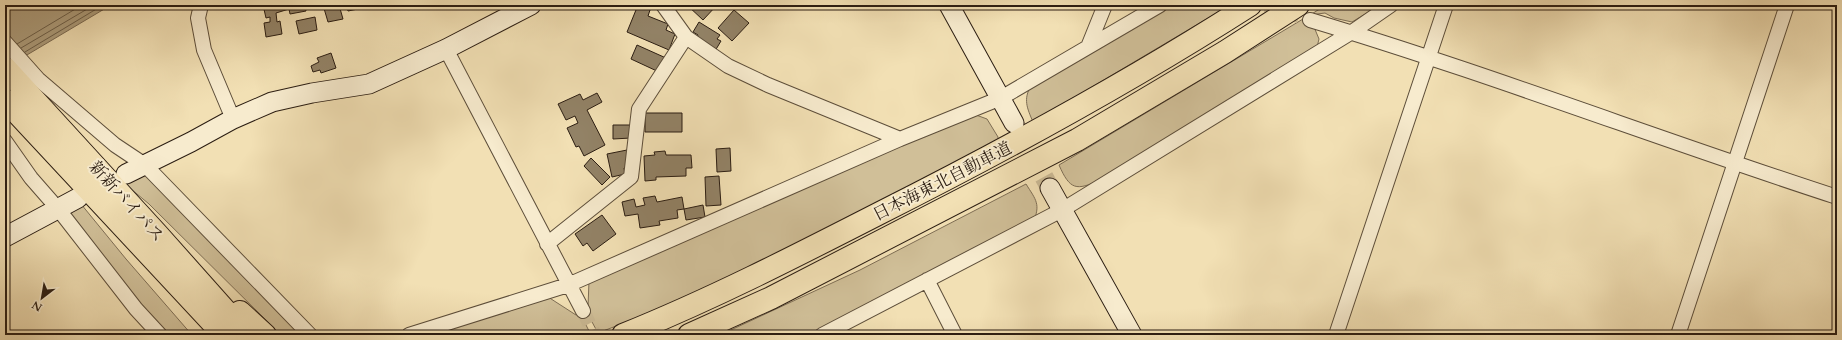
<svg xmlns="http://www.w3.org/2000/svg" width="1842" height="340" font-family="Cardo,'Noto Serif JP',serif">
<rect width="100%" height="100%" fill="#f2e0b4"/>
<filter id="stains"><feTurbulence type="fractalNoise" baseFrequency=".005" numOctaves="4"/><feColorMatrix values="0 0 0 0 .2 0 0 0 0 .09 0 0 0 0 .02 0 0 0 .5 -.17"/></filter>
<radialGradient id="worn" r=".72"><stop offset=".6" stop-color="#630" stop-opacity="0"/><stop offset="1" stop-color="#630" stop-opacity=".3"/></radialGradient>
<path fill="#d0bf98" stroke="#7e6e55" d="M1173,5H1230L1033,122C1027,108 1023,99 1031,86Z
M1326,5H1380L1352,22L1334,18L1325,13L1310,15Z
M1303,19L1316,23L1314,27L1319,39L1317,47L1100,180C1076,191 1070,190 1059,165Z
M976,115L987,119L998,137V141C867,210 736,281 598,333L585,309L588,307L589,281L874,154Z
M143,171L304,335H281L149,204L125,184Z
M1026,184C1036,200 1041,204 1033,223L819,335H720L860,270Z
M81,204L126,259L192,335H163L68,217L69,208Z
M545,295L576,315L580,313L591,335H421Z"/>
<path fill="#ae9e7d" stroke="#7a6a52" d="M5,5H111L5,68Z"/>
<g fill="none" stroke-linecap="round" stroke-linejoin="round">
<path stroke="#6c5e48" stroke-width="1" d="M17,44L82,5
M21,48L94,5
M25,52L103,5"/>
</g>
<path fill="#928266" stroke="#2b1d12" d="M263,5H305L306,11L290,14L289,9L276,13L277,22L280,21L282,34L266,37L264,23L270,22V17L266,18Z
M323,5H339L343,19L328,22Z
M346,5H357L358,9L348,11Z
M638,5H645L651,7L648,16L668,24L666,30L675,34L669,50L627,32Z
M687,5H717L703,20Z
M734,10L749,23L732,41L718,28Z
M315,17L317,30L299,34L296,21Z
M699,22L720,35L717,39L721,41L715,51L696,39L698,35L693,32Z
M637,45L666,58L659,72L631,59Z
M331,53L336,68L321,73L320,70L313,72L311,66L319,62L317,58Z
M597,93L602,102L587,110L605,145L584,156L579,146L576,147L567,128L578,123L575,116L566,120L558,104L580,94L583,100Z
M645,113H682V132H645Z
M613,125H630L631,138L613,139Z
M730,148L731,171L717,172L716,149Z
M627,150L630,167L624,168L625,174L612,177L607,154Z
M665,151L666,155H691L692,168H686V176L656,177V180L645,181L644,156L655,155L654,152Z
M591,158L610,177L602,185L584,166Z
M719,176L721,205L706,206L705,177Z
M655,196L657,202L682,197L684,209L677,210L678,218L659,221L660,225L640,228L638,214L625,216L622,202L634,199L636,207L645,205L643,198Z
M703,205L705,217L686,220L684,209Z
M602,215L616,234L593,251L587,243L583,246L575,234Z"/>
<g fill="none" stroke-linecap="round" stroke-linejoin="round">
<path stroke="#cab994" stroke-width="14" stroke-dasharray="14 7" stroke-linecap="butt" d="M1266,5L1310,20
M583,311L595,335"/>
<path stroke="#cab994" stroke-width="19" stroke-dasharray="19 10" stroke-linecap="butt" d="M1016,126L1050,188"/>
<g stroke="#5d4e3a" stroke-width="16">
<path id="street" d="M201,5L198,18L204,50L233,119
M663,5L686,37L728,66L768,85L900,139
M1310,20C1487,73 1661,140 1837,197
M5,42L38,79L115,145L145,165L310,335
M1088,47L1105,5
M446,49L583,311
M5,141L31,178L59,210L136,309L160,335
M547,244L631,177L639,109L686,37
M927,280L955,335
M409,335L568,285L900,139L1001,98L1160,5
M822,335L1062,210L1352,32L1391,5
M1336,335L1446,5
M1678,335L1787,5"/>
</g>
<g stroke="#2b1d12" stroke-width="21">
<path id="secondary" d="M949,5L1014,123
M126,174L191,142L233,119L272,102L312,93L369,84L446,49L531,5
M1050,188L1132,335
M5,237L78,198"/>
</g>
<g stroke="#2b1d12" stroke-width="24">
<path id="highway" d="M5,68L158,235L247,335
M5,100L224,335
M240,312L265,335
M623,335C710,300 794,257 878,214C1005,150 1130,82 1250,5
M689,335L771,298L1077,140L1225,52L1298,5"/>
</g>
<use href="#street" stroke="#f7ebce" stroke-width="14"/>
<use href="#secondary" stroke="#f7ebce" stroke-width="19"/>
<use href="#highway" stroke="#f2e0b4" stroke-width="22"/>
</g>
<g text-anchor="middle" stroke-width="4" stroke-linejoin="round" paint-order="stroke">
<g font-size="17" fill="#2b1d12" stroke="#f7ebce">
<text transform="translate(942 181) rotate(-27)" y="6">日本海東北自動車道</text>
<text transform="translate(127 201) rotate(48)" y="6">新新バイパス</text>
</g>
</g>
<rect width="1842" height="340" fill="none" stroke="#f2e0b4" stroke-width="20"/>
<rect x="6" y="6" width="1830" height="328" fill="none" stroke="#2b1d12" stroke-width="2"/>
<rect x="10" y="10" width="1822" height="320" fill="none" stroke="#2b1d12"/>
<g transform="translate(42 298) rotate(211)" stroke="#f7ebce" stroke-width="3" paint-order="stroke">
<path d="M0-3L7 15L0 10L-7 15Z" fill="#2b1d12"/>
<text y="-6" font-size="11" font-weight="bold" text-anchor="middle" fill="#2b1d12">N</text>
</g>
<rect width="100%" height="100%" filter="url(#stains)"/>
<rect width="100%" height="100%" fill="url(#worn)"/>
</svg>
